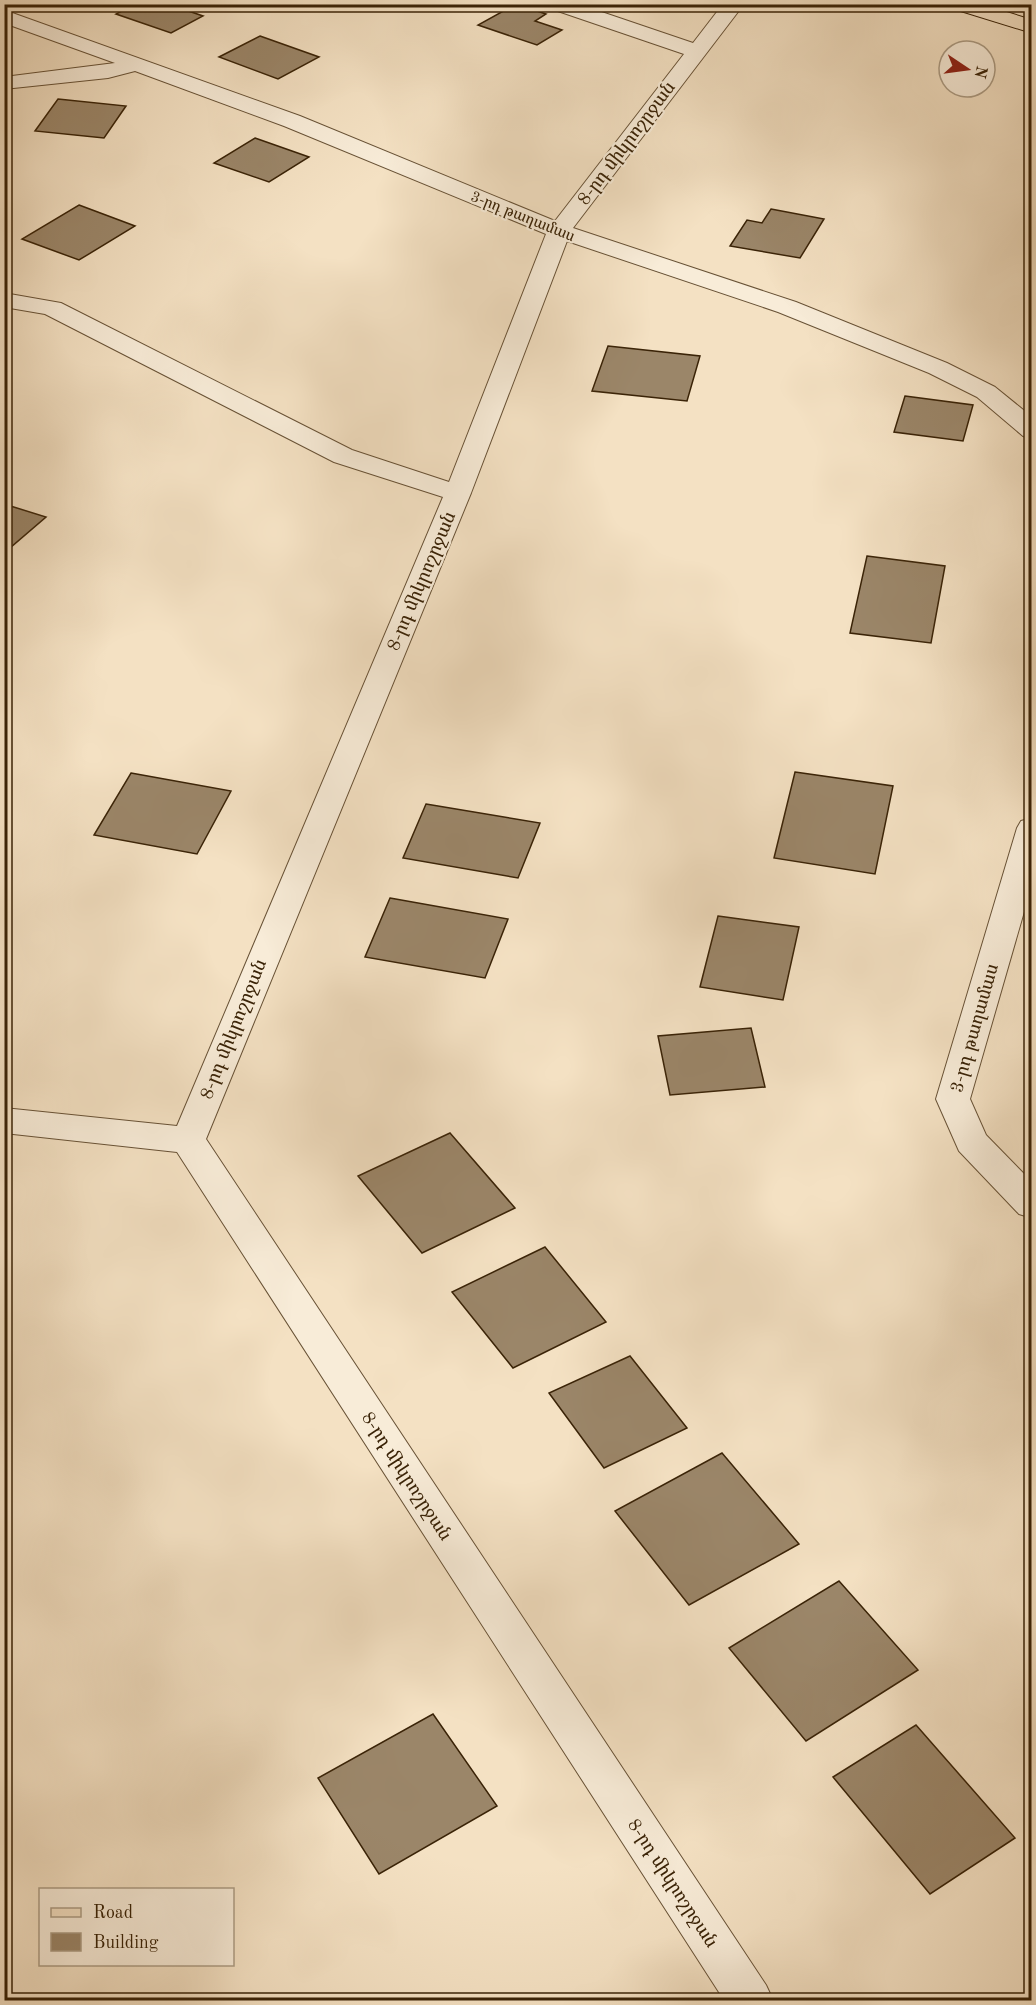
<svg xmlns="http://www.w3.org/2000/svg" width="1036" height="2005" font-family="'Old Standard TT','Noto Serif Armenian',serif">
<rect width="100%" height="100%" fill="#f4e1c3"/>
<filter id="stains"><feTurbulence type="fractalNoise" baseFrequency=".00333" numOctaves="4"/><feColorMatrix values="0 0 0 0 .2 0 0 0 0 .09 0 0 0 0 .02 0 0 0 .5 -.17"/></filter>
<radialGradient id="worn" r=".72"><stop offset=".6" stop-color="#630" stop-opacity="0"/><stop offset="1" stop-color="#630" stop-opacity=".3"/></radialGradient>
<path fill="#9b8669" stroke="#3a2307" stroke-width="1.5" d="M135,4H168L203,16L171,33L116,14Z
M516,4L546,14L535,21L562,30L537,45L478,25Z
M260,36L319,57L278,79L219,57Z
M58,99L126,106L104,138L35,131Z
M255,138L309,157L269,182L214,163Z
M79,205L135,226L79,260L22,239Z
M771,209L824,219L800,258L730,246L747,220L762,223Z
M608,346L700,356L687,401L592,391Z
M905,396L973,405L963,441L894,432Z
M4,504L46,517L4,553Z
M867,556L945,566L931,643L850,633Z
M795,772L893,786L875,874L774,858Z
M131,773L231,791L197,854L94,835Z
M426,804L540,823L518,878L403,858Z
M390,898L508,919L485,978L365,957Z
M718,916L799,927L783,1000L700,987Z
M751,1028L765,1087L670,1095L658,1036Z
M450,1133L515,1208L422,1253L358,1176Z
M545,1247L606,1322L513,1368L452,1292Z
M630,1356L687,1428L604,1468L549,1393Z
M722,1453L799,1544L689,1605L615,1511Z
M839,1581L918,1670L806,1741L729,1648Z
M433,1714L497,1806L379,1874L318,1778Z
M916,1725L1015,1838L930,1894L833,1777Z"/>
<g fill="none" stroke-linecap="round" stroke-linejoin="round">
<g stroke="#685236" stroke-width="2">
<path id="minor" d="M546,4H578L693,43L723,4H744L573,228L796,302L947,363L995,387L1032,417V439L1023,436L977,397L929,373L778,312L567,241L471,493L206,1139L766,1985L773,2000H724L177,1152L4,1133V1108L177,1126L443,497L334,462L45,314L4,307V293L61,303L352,450L449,482L546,234L284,126L135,71L108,78L4,89V77L115,63L4,23V10L300,116L555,221L684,54L549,8Z
M1032,818V884L970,1099L986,1135L1032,1182V1218L1019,1214L959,1151L936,1099L1017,828L1021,821Z"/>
</g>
<g stroke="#3a2307" stroke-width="2">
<path id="primary" d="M948,4H981L1032,20V33L951,8Z"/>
</g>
<use href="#minor" fill="#f8ecd8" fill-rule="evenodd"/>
<use href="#primary" fill="#f4e1c3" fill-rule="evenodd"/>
</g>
<g text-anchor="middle" stroke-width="4.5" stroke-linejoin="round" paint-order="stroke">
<g font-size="15" fill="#3a2307" stroke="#f8ecd8">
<text transform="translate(523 216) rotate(22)" y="5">3-րդ թաղամաս</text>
</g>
<g font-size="18" fill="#3a2307" stroke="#f8ecd8">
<text transform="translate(626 143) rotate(-53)" y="6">8-րդ միկրոշրջան</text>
<text transform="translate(421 581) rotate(-67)" y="6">8-րդ միկրոշրջան</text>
<text transform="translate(974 1028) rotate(-74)" y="6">3-րդ թաղամաս</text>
<text transform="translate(233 1029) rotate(-68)" y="6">8-րդ միկրոշրջան</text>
<text transform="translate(407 1476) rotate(57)" y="6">8-րդ միկրոշրջան</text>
<text transform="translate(673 1883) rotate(57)" y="6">8-րդ միկրոշրջան</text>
</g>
</g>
<rect width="1036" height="2005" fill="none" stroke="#f4e1c3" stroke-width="24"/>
<rect x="6" y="6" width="1024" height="1993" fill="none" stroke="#3a2307" stroke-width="3"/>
<rect x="12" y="12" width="1012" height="1981" fill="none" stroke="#3a2307" stroke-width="1.5"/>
<rect x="39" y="1888" width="195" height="78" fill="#f8ecd8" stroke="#ac9c84" stroke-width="1.5"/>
<rect x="51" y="1908" width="30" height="9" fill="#f4e1c3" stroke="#ac9c84" stroke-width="1.5"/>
<text x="93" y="1918" font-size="18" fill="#3a2307">Road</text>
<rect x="51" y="1933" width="30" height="18" fill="#9b8669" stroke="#ac9c84" stroke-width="1.5"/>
<text x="93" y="1948" font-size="18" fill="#3a2307">Building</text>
<g transform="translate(967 69) rotate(103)"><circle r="28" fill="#f8ecd8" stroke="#ac9c84" stroke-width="1.5"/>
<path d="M0-4.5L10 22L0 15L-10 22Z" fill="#8f2418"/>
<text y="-9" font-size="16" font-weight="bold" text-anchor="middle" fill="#3a2307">N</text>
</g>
<rect width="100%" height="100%" filter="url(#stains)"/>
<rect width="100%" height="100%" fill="url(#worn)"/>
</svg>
